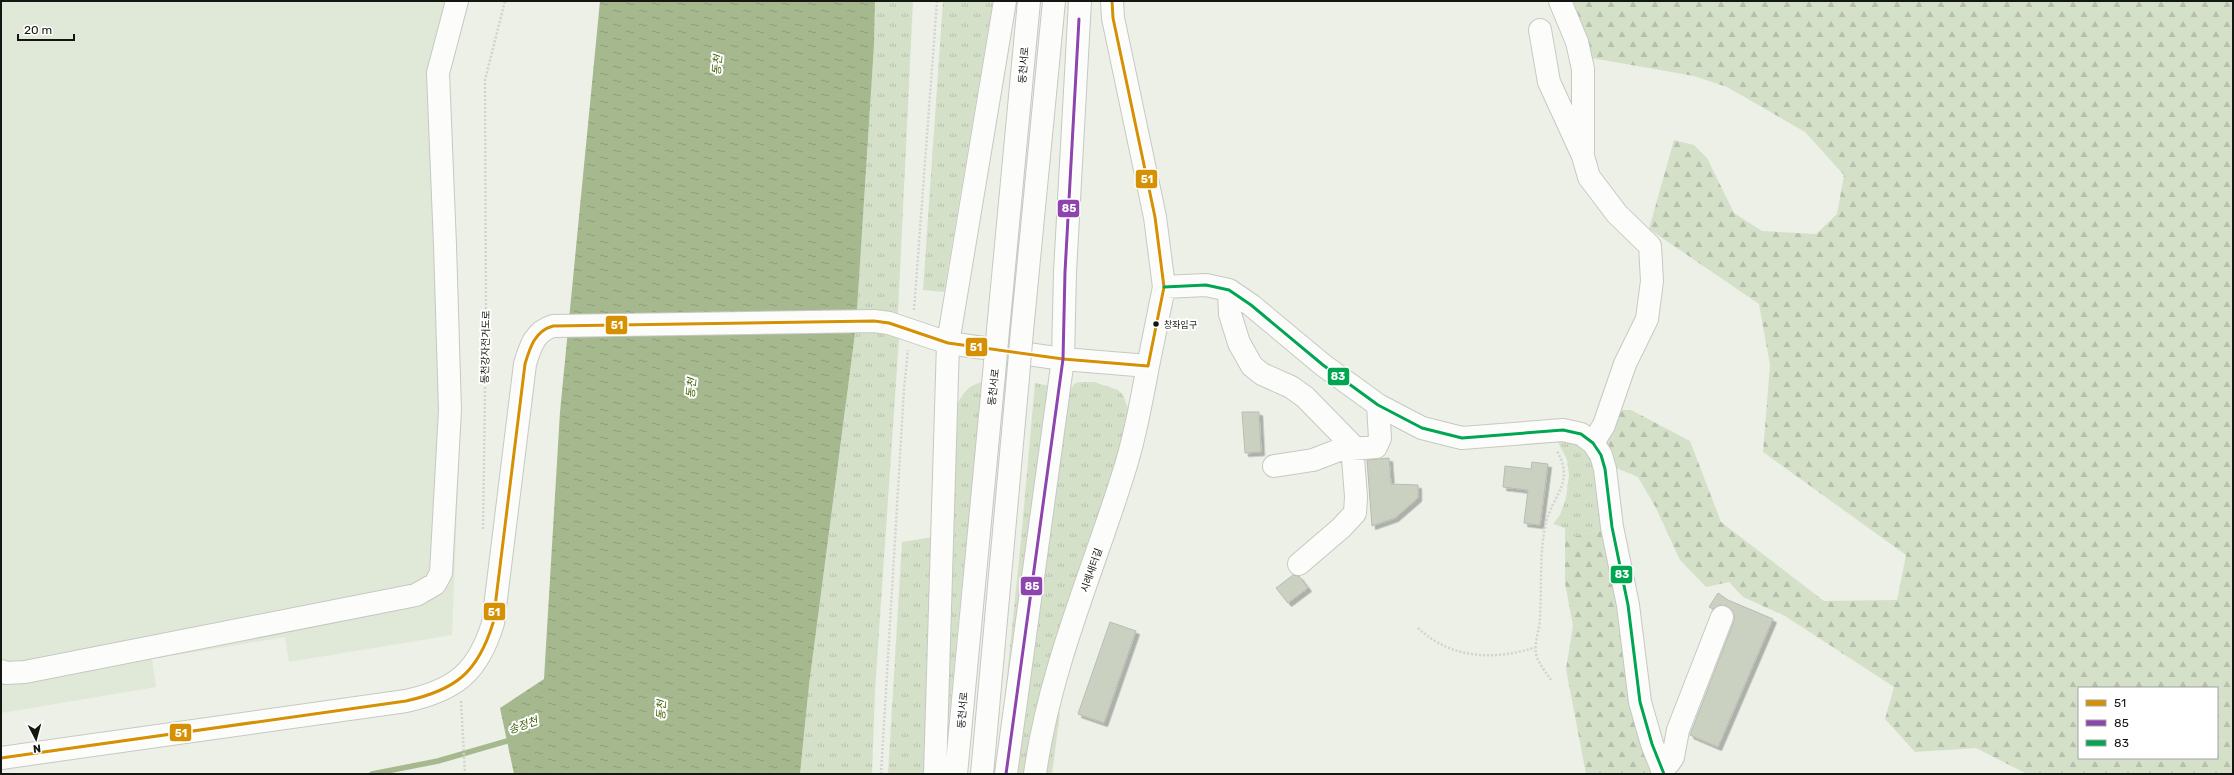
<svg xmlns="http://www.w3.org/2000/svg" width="2234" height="775" font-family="Rubik,'Noto Sans KR',sans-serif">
<defs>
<pattern id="grass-tufts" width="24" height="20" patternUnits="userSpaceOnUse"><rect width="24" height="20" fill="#d5e0c9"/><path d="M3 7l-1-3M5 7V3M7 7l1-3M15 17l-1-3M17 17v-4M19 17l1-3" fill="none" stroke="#b6bfac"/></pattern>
<pattern id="forest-firs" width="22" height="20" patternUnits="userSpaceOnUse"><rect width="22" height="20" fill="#d5e0c9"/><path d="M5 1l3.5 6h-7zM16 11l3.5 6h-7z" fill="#b6bfac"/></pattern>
<pattern id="water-ripples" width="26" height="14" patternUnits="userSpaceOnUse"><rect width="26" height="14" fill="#a6b88e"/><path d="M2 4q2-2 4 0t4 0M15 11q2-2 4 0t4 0" fill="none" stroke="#8e9d79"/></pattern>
<filter id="shadow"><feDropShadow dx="3.5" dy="3.5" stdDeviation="0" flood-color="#0004"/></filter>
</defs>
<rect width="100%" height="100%" fill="#ecf0e7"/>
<path fill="#e0e8d7" d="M1,1H467L447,79L461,411L452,635L289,662L285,637L152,659L156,687L1,713Z"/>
<path fill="url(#grass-tufts)" d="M875,1H913L898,313L878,315L877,329L899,338L875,690L872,774H800L809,685L856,326L874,45Z
M943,1H993L944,292L923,290Z
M982,382L949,719L945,718L956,408C961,395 968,385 982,382Z
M1079,382H1094L1118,390L1123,395L1129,411L1114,475L1038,707L1024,774H1014L1069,393L1074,384Z
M1035,383L1050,386L997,774L1021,540Z
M1558,442C1571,439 1586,449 1592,461C1598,472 1601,514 1604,529L1565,539V528L1553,524L1560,515L1566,498L1569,475L1567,460Z
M933,537L928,774H888L902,542Z
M1058,712L1060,713L1052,774H1046Z"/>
<path fill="url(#forest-firs)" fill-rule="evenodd" d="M1565,1H2233V774H2027L1976,748L1915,752L1885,719L1894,687L1785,616L1743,597L1729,582L1706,587L1680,560L1656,508L1638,477L1614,467L1605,441L1615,415L1623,410H1631L1690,441L1721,522L1824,601L1897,600L1906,555L1763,452L1770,365L1759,304L1649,229L1674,140L1694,145L1707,158L1734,213L1762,231L1816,234L1837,214L1844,175L1805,132L1727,87L1694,76L1586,57ZM2079,688H2217V758H2079Z
M1604,529L1653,774H1586L1566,669L1573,626L1565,583V539Z"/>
<path fill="url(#water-ripples)" d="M600,1H875L874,45L856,326L809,685L800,774H514L500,708L544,679L560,412Z"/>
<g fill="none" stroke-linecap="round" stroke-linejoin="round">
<path stroke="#a6b88e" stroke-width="5.5" d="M372,774L438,761L514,739"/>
</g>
<path fill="#cad1c1" stroke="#b9bcb6" filter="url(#shadow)" d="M1242,412H1259L1261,452L1245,453Z
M1389,458L1391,484L1418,485V498L1395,518L1372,526L1367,460Z
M1532,462L1548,464L1540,525L1524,523L1528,490L1503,487L1505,466L1531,469Z
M1293,575L1299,576L1308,588L1288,603L1276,588Z
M1718,593L1728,600L1773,619L1718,747L1690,735L1734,621V615L1727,606L1720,605L1713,609L1709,607Z
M1110,622L1136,631L1104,723L1078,714Z"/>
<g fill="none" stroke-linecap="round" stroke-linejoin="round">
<g stroke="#c6c9c2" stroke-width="24">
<path id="minor" d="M1560,1L1577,42L1583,69V151
M1540,30L1549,82L1583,156L1589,177L1617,214L1650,246L1652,281L1647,319L1625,364L1604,425L1593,443
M1164,287L1206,285L1229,290L1251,305L1323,365L1378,405L1422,428L1462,438L1563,430L1581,434L1593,443L1601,455L1605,469L1612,527L1628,605L1640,702L1652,744L1664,774
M1229,290L1230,314L1239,343L1252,366L1262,374L1291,387L1305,397L1352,445L1356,497L1355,513L1341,528L1299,564
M1274,466L1313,460L1339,450L1376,447L1380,438L1378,405
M1,671L6,673L25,672L416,595L435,584L441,573L450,410L445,245L438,73L457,1
M1,758L406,701C456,690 478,672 493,623L525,364C530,347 535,331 553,326L874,321L889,323L948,343L1063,359L1148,366L1164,287L1155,217L1113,18L1112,1
M1661,767L1669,763L1673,757L1678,730L1722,617
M1035,774C1049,671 1091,576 1122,478C1134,442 1141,403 1148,366"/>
</g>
<g stroke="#c6c9c2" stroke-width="24">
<path id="major" d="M998,330L1029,1
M1022,331L1054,1
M935,774L948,343L1005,1
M956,774L994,374
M982,774L1018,377
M1006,774L1063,359L1065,272L1080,1"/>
</g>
<path stroke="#d2d3d1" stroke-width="2.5" stroke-dasharray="2 2" stroke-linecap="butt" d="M914,310L937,1
M483,529L486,325L485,80L505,1
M1418,628C1451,659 1494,661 1536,647
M1551,680C1546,672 1538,663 1536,654C1534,642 1540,629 1540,617C1542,586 1539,553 1546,522C1553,495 1575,482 1557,451
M461,701L465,774
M881,774L904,389L908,350"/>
<use href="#minor" stroke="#fcfdfb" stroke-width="22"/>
<use href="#major" stroke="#fcfdfb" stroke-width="22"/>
<g stroke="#c6c9c2" stroke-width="24" stroke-linecap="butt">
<path id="major-bridge" d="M994,374L998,330
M1018,377L1022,331"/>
</g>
<use href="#major-bridge" stroke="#fcfdfb" stroke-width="22"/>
<g stroke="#fff" stroke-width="6">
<path id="bus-1" d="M1,758L406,701C456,690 478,672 493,623L525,364C530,347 535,331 553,326L874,321L889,323L948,343L1063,359L1148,366L1164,287L1155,217L1113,18L1112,1"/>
</g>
<g stroke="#fff" stroke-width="6">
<path id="bus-2" d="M1006,774L1063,359L1065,272L1079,19"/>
</g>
<g stroke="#fff" stroke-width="6">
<path id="bus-3" d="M1164,287L1206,285L1229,290L1251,305L1323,365L1378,405L1422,428L1462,438L1563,430L1581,434L1593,443L1601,455L1605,469L1612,527L1628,605L1640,702L1652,744L1664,774"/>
</g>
<use href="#bus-1" stroke="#d59103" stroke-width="3"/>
<use href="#bus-2" stroke="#8e44ad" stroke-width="3"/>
<use href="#bus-3" stroke="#00a651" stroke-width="3"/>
</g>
<circle fill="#141711" stroke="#fff" stroke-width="1.5" cx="1156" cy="324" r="3.5"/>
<g text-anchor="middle" stroke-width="4" stroke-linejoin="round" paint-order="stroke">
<g font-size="9" fill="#141711" stroke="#fff" text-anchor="start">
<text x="1164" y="328">창좌입구</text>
</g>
<g font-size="10" fill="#141711" stroke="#fff">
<text transform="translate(1023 65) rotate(-85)" y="4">동천서로</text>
<text transform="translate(485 347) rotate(-89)" y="4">동천강자전거도로</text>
<text transform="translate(993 387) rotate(-84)" y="4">동천서로</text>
<text transform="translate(1091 570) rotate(-71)" y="4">시례새터길</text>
<text transform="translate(962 710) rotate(-85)" y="4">동천서로</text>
</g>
<g font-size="11" font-style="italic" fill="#3f5c00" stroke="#fff">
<text transform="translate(717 65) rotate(-85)" y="4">동천</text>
<text transform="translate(691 388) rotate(-85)" y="4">동천</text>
<text transform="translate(661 710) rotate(-87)" y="4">동천</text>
<text transform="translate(523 725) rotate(-19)" y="4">송정천</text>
</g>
</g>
<g stroke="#fff" stroke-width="1.5">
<rect x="1135" y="169" width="23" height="20" rx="4" fill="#d59103"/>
<rect x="1057" y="199" width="23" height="19" rx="4" fill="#8e44ad"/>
<rect x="605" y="315" width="23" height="20" rx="4" fill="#d59103"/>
<rect x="965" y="337" width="23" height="20" rx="4" fill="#d59103"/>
<rect x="1327" y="367" width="23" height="19" rx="4" fill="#00a651"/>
<rect x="1610" y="565" width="23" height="19" rx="4" fill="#00a651"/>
<rect x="1020" y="576" width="23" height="20" rx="4" fill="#8e44ad"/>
<rect x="483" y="602" width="23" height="19" rx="4" fill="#d59103"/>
<rect x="169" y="723" width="23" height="19" rx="4" fill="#d59103"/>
</g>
<g font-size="11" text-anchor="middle" font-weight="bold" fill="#fff">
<text x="1147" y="183">51</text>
<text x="1069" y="212">85</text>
<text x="617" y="329">51</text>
<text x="976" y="351">51</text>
<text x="1338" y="380">83</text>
<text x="1622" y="578">83</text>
<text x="1032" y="590">85</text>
<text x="494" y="616">51</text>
<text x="181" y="737">51</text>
</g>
<rect width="2234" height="775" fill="none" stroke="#141711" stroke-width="4"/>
<rect x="2078" y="687" width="140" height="72" fill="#ffffff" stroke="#a1a2a0"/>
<rect x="2086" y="700" width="20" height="6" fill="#d59103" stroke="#a1a2a0"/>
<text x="2114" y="707" font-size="12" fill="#141711">51</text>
<rect x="2086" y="720" width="20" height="6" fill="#8e44ad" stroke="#a1a2a0"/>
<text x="2114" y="727" font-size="12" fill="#141711">85</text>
<rect x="2086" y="740" width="20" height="6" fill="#00a651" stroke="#a1a2a0"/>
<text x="2114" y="747" font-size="12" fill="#141711">83</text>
<g transform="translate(36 739) rotate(174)" stroke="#ffffff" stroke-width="3" paint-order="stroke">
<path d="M0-3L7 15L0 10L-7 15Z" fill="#141711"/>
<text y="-6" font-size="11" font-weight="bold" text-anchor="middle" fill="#141711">N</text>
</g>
<path d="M18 34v6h56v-6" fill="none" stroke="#141711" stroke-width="2"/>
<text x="24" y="34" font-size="12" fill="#141711" stroke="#ffffff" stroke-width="3" paint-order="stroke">20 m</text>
</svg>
